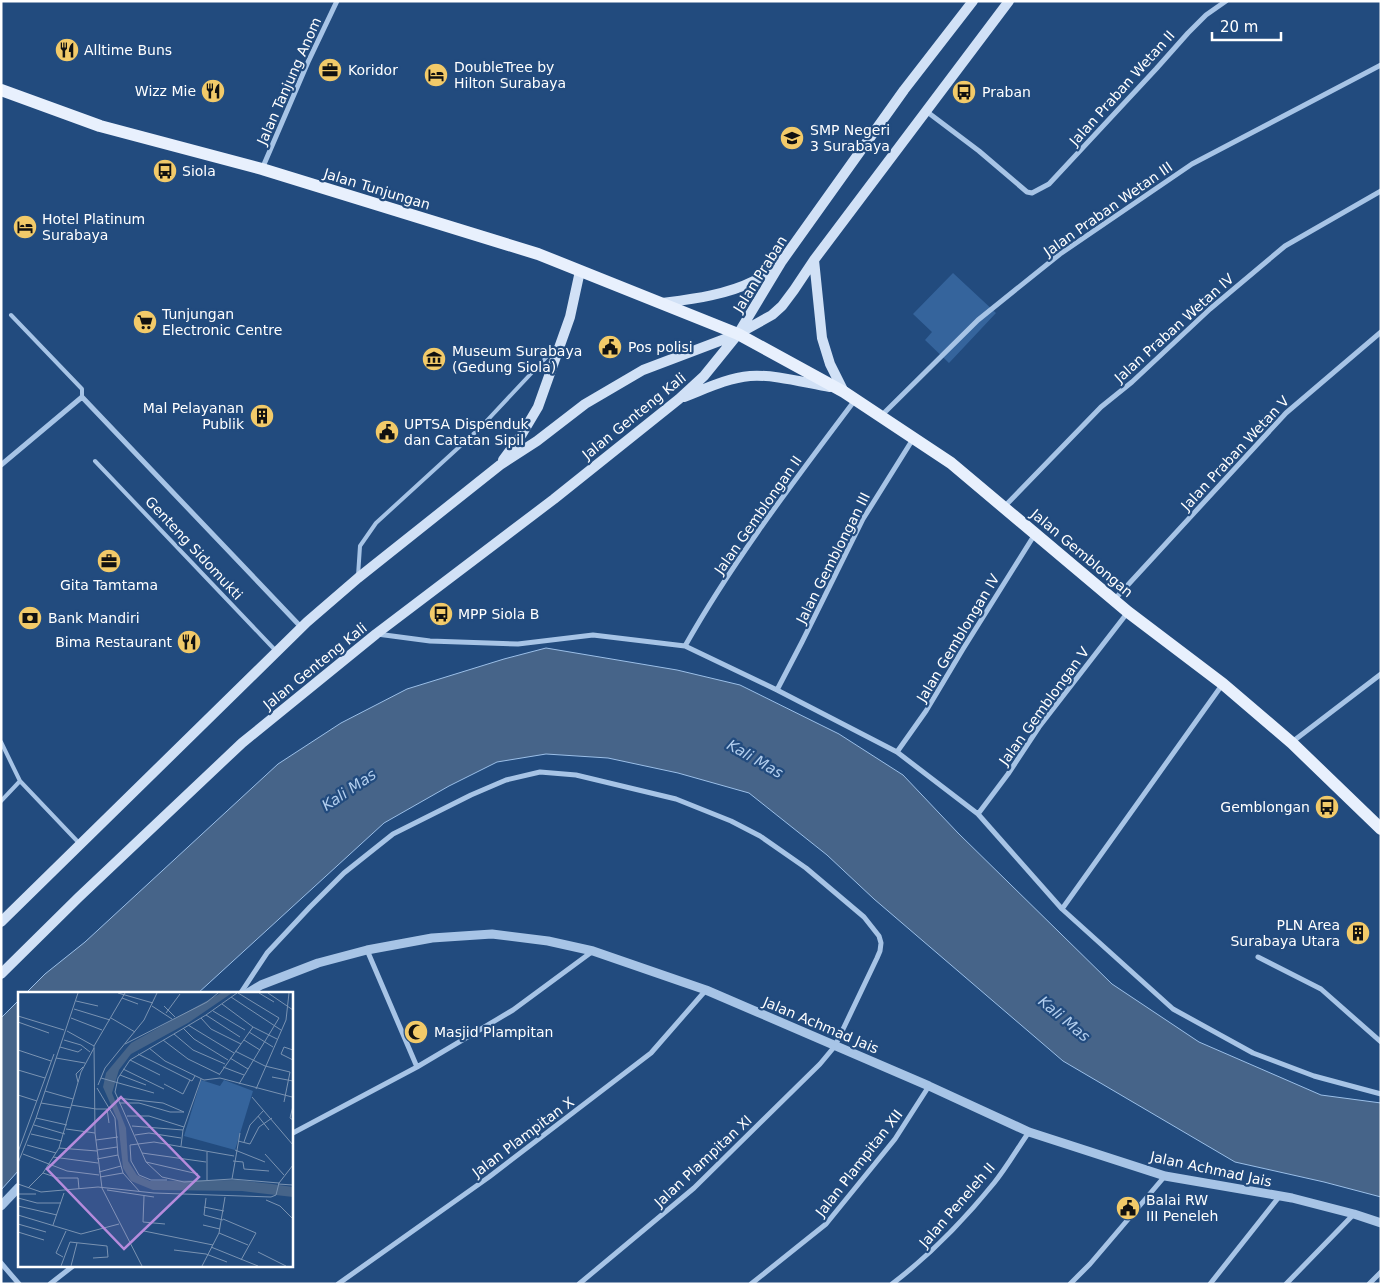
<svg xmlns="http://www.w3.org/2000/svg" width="1382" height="1285" font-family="'DejaVu Sans',sans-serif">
<rect width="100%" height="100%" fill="#224b7e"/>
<path fill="#35649c" d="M953,273L996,313L949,363L925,340L932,332L913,314Z"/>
<path fill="#466489" stroke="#9bbfe8" d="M546,648L677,670L740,685L839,734L903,775L958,833L1112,984L1199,1042L1321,1095L1381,1103V1197L1324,1182L1235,1162L1063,1061L874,899L827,855L749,793L678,773L608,758L546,754L497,762L449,786L384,823L197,994H25L45,974L85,942L278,764L341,723L407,689L504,659Z
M19,1000V1170L1,1190V1018Z"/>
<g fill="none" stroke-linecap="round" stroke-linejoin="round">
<path stroke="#a7c4e6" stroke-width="4" d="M11,315L82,389V397
M95,461L276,651
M358,576L360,546L376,523L481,427L555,348
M1,742L20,781
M1,801L20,781L79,843"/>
<path stroke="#a7c4e6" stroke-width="5" d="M926,111L979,151L1027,192L1032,193L1049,184L1156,69L1188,33L1206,15L1226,1
M262,169L308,62L337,1
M881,416L978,320L1060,254L1192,164L1381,65
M1,465L82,397L301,627
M1004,507L1101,407L1132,382L1210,309L1285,246L1381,191
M1114,600L1286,413L1381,332
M377,634L430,641L518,644L593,635L685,646L777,690L897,752L978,814L1062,909L1173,1009L1253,1053L1314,1076L1381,1094
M685,646C734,559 795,480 855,400
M777,690L802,642L863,519L913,439
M1292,742L1381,674
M897,752L926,711L963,649L1035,534
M978,814L1008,774L1039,727L1128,612
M1062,909L1222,685
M367,950L417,1067
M1258,957L1321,989L1381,1042
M240,994L267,953L310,907L344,873L393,834L471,795L506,780L540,772L576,775L676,799L731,821L760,836L806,868L864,917L879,936L881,943L880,951L877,958L835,1046L820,1064L694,1188L579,1284
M291,1134L417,1067L513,1010L593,951
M1,1263L19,1284
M50,1284L73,1266
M338,1284L489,1177L651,1053L706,990
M751,1284L826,1224L895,1139L929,1086
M892,1284C930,1255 964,1220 994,1183C1007,1167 1017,1149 1029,1132
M1070,1284L1090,1264L1165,1176
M1210,1284L1279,1197
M1286,1284L1354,1214
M1369,1284L1381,1272"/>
<path stroke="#a7c4e6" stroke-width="9" d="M246,994L261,985L318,963L367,950L432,938L492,934L548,941L593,951L706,990L929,1086L1029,1132L1165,1176L1292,1198L1354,1214L1381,1223
M1,1206L19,1187"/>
<path stroke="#d1e1f6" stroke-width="10" d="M814,260L822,338L830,364L844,392
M663,303C693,299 726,295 754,281C763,276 771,269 779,263
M684,397C705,389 727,378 750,376C773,374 806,383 830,387
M503,460L522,434L538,407L570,317L580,271
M1,922L307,622L358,578L500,465L537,441L585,404L643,370L738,334L772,315L782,306L794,290L814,260L1009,1
M1,974L79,897L242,743L376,634L554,499L679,399L704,376L738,334L782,261L904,90L973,1"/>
<path stroke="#e8f0fd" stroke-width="12" d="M1,90L100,126L262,169L538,254L738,334L844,392L951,463L1128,612L1223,684L1292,743L1381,829"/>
</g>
<defs>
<g id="restaurant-disc" transform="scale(1.25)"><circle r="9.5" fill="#f2ca69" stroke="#224b7e"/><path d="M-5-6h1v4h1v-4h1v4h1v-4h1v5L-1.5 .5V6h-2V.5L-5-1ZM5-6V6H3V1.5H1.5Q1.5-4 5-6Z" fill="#111"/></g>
<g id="office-disc" transform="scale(1.25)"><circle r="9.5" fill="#f2ca69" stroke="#224b7e"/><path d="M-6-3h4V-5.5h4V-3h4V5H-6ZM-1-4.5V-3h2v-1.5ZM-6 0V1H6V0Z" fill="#111"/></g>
<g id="hotel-disc" transform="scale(1.25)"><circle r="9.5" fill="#f2ca69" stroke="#224b7e"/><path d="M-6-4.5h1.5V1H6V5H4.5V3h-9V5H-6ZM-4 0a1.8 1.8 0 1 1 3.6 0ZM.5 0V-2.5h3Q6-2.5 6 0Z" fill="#111"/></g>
<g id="bus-disc" transform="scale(1.25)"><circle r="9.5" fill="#f2ca69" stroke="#224b7e"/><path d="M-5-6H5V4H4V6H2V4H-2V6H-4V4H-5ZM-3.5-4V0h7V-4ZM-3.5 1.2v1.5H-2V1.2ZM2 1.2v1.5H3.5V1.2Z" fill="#111"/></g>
<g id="school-disc" transform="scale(1.25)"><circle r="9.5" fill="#f2ca69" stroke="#224b7e"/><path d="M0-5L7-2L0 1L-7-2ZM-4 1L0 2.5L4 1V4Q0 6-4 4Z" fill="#111"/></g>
<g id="supermarket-disc" transform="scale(1.25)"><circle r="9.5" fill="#f2ca69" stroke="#224b7e"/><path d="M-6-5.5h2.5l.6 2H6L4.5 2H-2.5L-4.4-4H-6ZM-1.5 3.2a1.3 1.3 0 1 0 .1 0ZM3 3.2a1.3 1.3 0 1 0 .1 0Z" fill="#111"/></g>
<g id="civic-disc" transform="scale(1.25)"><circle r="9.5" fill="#f2ca69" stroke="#224b7e"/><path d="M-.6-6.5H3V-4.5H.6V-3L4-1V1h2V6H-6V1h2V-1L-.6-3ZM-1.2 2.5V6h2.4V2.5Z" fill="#111"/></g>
<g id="museum-disc" transform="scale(1.25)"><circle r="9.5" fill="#f2ca69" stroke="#224b7e"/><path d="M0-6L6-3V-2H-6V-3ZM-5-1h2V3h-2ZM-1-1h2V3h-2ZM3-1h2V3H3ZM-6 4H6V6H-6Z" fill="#111"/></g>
<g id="building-disc" transform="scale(1.25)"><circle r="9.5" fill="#f2ca69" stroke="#224b7e"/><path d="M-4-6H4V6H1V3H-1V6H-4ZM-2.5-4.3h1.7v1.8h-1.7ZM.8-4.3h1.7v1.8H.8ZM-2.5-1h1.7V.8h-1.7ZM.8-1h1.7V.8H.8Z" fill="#111"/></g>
<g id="bank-disc" transform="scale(1.25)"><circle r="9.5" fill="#f2ca69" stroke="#224b7e"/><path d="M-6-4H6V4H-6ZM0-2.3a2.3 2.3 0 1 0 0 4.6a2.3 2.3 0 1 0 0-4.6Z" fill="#111"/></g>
<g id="mosque-disc" transform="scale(1.25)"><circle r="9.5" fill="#f2ca69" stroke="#224b7e"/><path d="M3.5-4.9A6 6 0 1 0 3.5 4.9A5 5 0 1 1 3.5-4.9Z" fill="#111"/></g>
</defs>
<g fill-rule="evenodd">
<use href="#restaurant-disc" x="67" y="50"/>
<use href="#office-disc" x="330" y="70"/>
<use href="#hotel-disc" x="436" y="75"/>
<use href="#restaurant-disc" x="213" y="91"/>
<use href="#bus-disc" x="964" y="92"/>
<use href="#school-disc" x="792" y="138"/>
<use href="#bus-disc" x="165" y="171"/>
<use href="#hotel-disc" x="25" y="227"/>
<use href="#supermarket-disc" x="145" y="322"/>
<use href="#civic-disc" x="610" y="347"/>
<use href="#museum-disc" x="434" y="359"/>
<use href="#building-disc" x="262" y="416"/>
<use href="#civic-disc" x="387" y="432"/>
<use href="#office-disc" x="109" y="561"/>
<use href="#bus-disc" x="441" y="614"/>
<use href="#bank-disc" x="30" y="618"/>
<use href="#restaurant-disc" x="189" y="642"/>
<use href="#bus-disc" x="1327" y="807"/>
<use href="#building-disc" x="1358" y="933"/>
<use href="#mosque-disc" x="416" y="1032"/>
<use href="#civic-disc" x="1128" y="1208"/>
</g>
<g text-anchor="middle" stroke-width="4.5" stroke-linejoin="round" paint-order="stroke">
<g font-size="14" fill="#fff" stroke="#224b7e" text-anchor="start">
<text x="84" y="55">Alltime Buns</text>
<text x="454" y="72">DoubleTree by<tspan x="454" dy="16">Hilton Surabaya</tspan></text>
<text x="348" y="75">Koridor</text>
<text x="196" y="96" text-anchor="end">Wizz Mie</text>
<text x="982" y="97">Praban</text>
<text x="810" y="135">SMP Negeri<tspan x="810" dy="16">3 Surabaya</tspan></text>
<text x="182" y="176">Siola</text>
<text x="42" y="224">Hotel Platinum<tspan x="42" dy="16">Surabaya</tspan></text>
<text x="162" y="319">Tunjungan<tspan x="162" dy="16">Electronic Centre</tspan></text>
<text x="628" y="352">Pos polisi</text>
<text x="452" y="356">Museum Surabaya<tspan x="452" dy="16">(Gedung Siola)</tspan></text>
<text x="244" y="413" text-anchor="end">Mal Pelayanan<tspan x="244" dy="16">Publik</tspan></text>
<text x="404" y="429">UPTSA Dispenduk<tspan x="404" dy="16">dan Catatan Sipil</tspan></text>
<text x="109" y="590" text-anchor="middle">Gita Tamtama</text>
<text x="458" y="619">MPP Siola B</text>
<text x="48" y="623">Bank Mandiri</text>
<text x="172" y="647" text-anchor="end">Bima Restaurant</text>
<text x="1310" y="812" text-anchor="end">Gemblongan</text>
<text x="1340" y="930" text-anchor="end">PLN Area<tspan x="1340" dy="16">Surabaya Utara</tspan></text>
<text x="434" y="1037">Masjid Plampitan</text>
<text x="1146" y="1205">Balai RW<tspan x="1146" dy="16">III Peneleh</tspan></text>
</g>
<g font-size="14" fill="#fff" stroke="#224b7e">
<text transform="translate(289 81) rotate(-66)" y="5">Jalan Tanjung Anom</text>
<text transform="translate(1122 88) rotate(-48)" y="5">Jalan Praban Wetan II</text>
<text transform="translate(377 189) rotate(17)" y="5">Jalan Tunjungan</text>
<text transform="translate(1108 209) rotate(-35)" y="5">Jalan Praban Wetan III</text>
<text transform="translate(760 274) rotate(-58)" y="5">Jalan Praban</text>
<text transform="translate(1174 328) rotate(-42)" y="5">Jalan Praban Wetan IV</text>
<text transform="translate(634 416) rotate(-39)" y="5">Jalan Genteng Kali</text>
<text transform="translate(1235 453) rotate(-47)" y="5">Jalan Praban Wetan V</text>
<text transform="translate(758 515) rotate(-55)" y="5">Jalan Gemblongan II</text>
<text transform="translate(194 548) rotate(47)" y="5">Genteng Sidomukti</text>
<text transform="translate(1082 553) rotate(40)" y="5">Jalan Gemblongan</text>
<text transform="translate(833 558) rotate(-63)" y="5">Jalan Gemblongan III</text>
<text transform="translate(958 638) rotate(-59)" y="5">Jalan Gemblongan IV</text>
<text transform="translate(315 666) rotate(-39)" y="5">Jalan Genteng Kali</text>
<text transform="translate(1044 706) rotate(-54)" y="5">Jalan Gemblongan V</text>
<text transform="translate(821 1025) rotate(23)" y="5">Jalan Achmad Jais</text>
<text transform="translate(523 1137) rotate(-37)" y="5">Jalan Plampitan X</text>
<text transform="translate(703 1161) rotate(-43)" y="5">Jalan Plampitan XI</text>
<text transform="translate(859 1163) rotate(-52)" y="5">Jalan Plampitan XII</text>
<text transform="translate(1211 1169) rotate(12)" y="5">Jalan Achmad Jais</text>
<text transform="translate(957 1205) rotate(-49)" y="5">Jalan Peneleh II</text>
</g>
<g font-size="15" font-style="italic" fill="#b2ceee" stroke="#224b7e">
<text transform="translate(755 759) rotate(30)" y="5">Kali Mas</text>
<text transform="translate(349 790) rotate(-34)" y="5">Kali Mas</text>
<text transform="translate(1064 1019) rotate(40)" y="5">Kali Mas</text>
</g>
</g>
<g transform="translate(18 992)">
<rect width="275" height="275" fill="#224b7e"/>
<path d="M183,88L202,94L206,88L235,99L217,158L166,144Z" fill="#35649c"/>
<path d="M203,1H214L170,31L113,62L101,78L94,101L108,136L110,169L119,183L132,189L220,188L254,192L275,195V205L224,199L135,198L113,189L105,176L100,129L85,95L88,81L113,51Z" fill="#466489"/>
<path fill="none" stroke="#7a93b2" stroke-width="1" d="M100,1L135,11M107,1L76,54L77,141L84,196L124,274M219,1L188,23L112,68L100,86L97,100L128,170L144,185L166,190L214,187L261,191M220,1L261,26L221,92M241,1L256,10M250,1L275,18M213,5L263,38M104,6L120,12M58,9L80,14M204,12L235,35L259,47M134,14L154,27M146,14L157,25M56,17L92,28M195,19L227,38M148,21L162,2M188,23L222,45M0,24L46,38M53,26L84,38M93,26L117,40M183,26L193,37L223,52M0,30L31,41M170,33L216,61M165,36L176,47L210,68M49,39L76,54M231,40L255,55M156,42L175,58L207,72M46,48L63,53L72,60M145,48L170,67L201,82M226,48L242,58M107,52L189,10L200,1M42,55L60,60L64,57M131,56L147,69L186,88L202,86L274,105M0,58L33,69M275,58L266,55L263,62L275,68M217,59L247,74L272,80L266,110M120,62L174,89L177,84M38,66L67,71M212,66L230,77M112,68L142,83M205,75L226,83M105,77L146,97M0,78L27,86M102,83L128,93M201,83L235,35M254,85L275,89M83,86L136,101M60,90L58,82L65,75M146,92L165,102L172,88M80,93L87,76L126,28L139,1M79,96L97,126L100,163L105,181L122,200M275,96V113M238,97L268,28L271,1M27,99L55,107M0,103L19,109M234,105L275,153M99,106L145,111L166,120H152L121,111H101M23,111L53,116M53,113L78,117M275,114L272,126L275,128M78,117H89L91,131M109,124H131L166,135M240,124L251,138M18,126L49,133M16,133L47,142M114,134L165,138M48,137L77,141M13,142L44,149M117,143L131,141L163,146M78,148L100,145M220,149L232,152L241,135L254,126M226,150L232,133L246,118M9,153L38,161M163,154L165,138L183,87M41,156L79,159M79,158L99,155M217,158L247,170M0,160L36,62M189,160V188M124,161L188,170M5,162L49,179L81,183M247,162L266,183M35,165L80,171M79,167L100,163M215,169L225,170L226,177L251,179M128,170L180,182M0,171L18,126L60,1M81,180L103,174M25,181L40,186H60L61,197M82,185L105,181M214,187L222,141M149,188H133L121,183L113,169L112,153L136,150L216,164M0,192L23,200L80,195L136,201L253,205L258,203L261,191L275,173M260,192L275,193M10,196L25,181L41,156L63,80L76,56M89,198L136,205M0,202H18M126,204L125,230L147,232M0,206L19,211H43M188,206L186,223L205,228M248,208L262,214L275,227M0,214L39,223M186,215L206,219M0,223L63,242L101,232M205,227L238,241L223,268M0,232L28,240M35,233L46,201M185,233L202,237M126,239L195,253M0,240L26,248M201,241L230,253M193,255L240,274M156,258L188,262L209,270M240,260L268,274M45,265L38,261L48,239M43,274L52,250L89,254L90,265L75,266M53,274L59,251M184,274L201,241L207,205"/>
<path fill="#b68bdc" fill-opacity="0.15" stroke="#b68bdc" stroke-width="2.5" d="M103,105L181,185L106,257L29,177Z"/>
<rect width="275" height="275" fill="none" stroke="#fff" stroke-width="2.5"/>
</g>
<rect width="1382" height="1285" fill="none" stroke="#ffffff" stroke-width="5"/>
<path d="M1212 32v8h69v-8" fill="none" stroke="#ffffff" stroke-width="2.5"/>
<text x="1220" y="32" font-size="15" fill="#ffffff" stroke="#224b7e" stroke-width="4" paint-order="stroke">20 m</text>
</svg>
